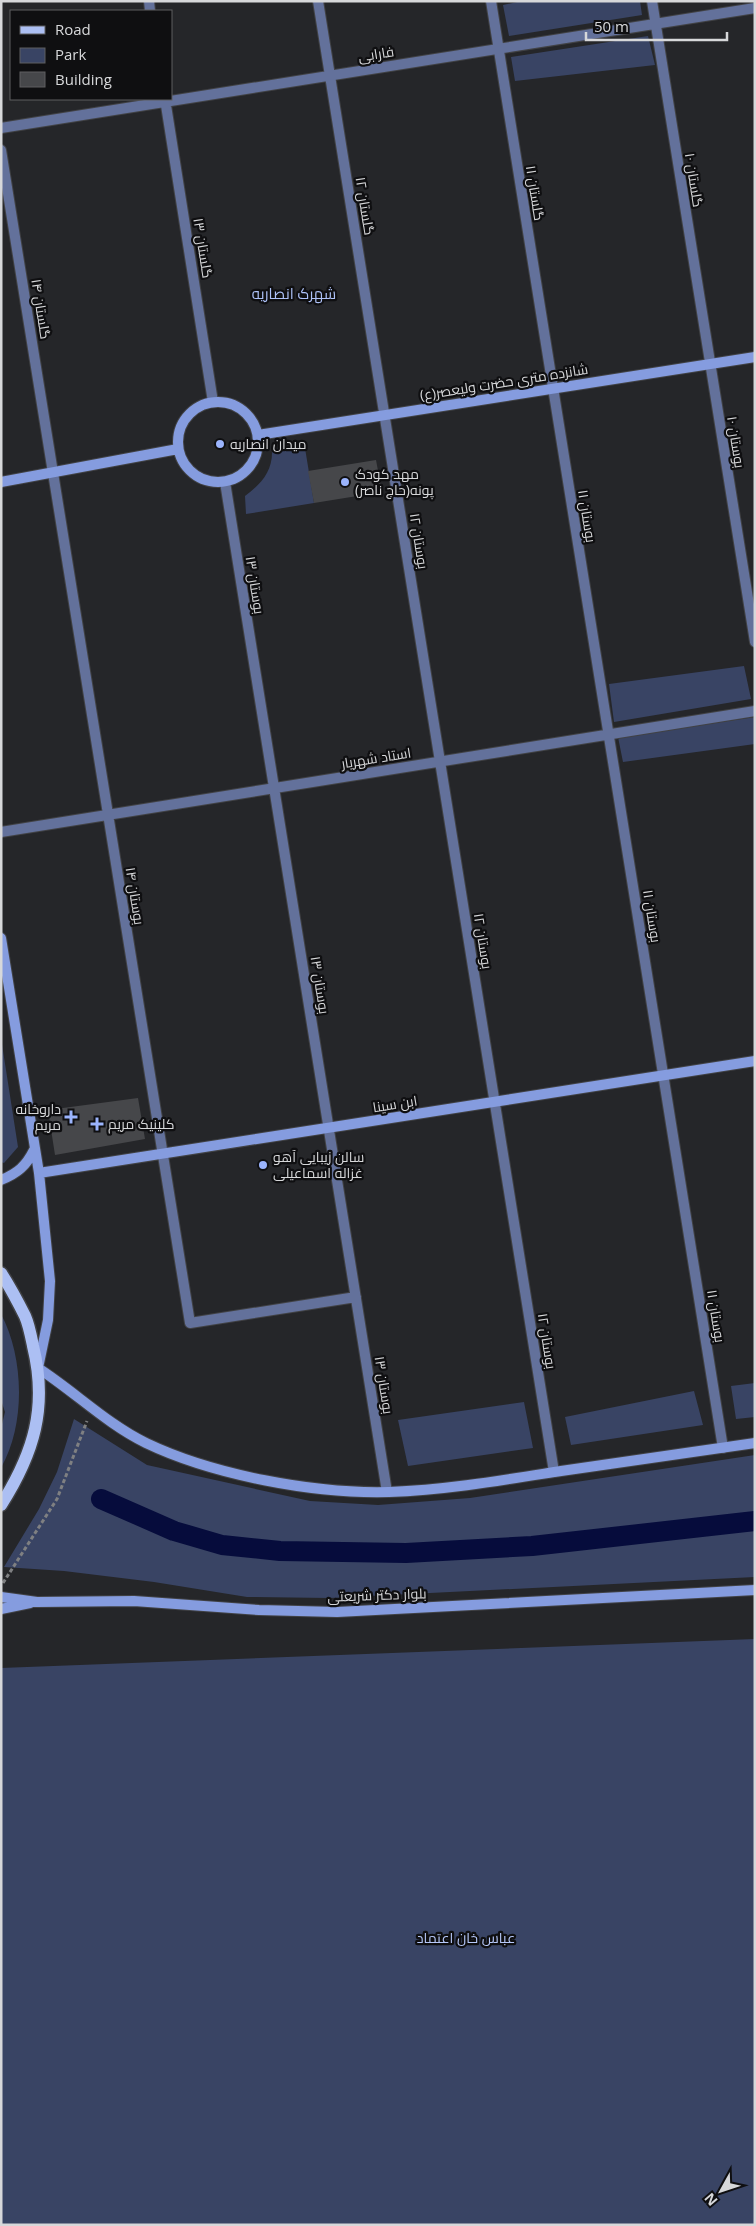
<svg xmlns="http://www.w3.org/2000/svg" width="756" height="2226" font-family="'Open Sans',Cairo,sans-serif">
<rect width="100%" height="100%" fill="#252629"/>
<path fill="#394464" d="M522,1H640L642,15L509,36L503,5Z
M648,36L655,65L515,81L511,57Z
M304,442L314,503L246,514L245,496C261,484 273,471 272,450Z
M744,666L751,699L614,722L609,684Z
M755,717V744L623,762L618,737Z
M1,1038L18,1147L4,1163L1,1162Z
M1,1314C24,1357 26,1424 1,1468V1428L5,1412L1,1400Z
M755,1383V1417L736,1419L731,1386Z
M694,1391L703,1425L571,1445L565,1417Z
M524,1402L533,1448L408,1466L398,1420Z
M74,1419L147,1465L310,1501L378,1505L470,1498L755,1455V1577L330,1598L247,1597L154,1582L64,1571L4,1567L39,1509L57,1472Z
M755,1639V2225H1V1668Z"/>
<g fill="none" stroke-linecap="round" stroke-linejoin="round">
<path stroke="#060c3c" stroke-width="20" d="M101,1499L174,1531L222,1545L280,1551L406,1553L532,1546L755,1521"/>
</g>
<path fill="#46474a" d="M376,460L382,492L314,503L308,471Z
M138,1098L145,1139L55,1155L48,1110Z"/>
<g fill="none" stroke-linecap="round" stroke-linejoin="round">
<g stroke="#414245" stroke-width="12">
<path id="street" d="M149,1L150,11
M318,1L554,1472
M491,1L723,1448
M652,1L755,642
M165,99L213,402
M1,128L755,8
M1,150L190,1323L356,1297
M225,482L387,1492
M1,832L755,711"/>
</g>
<g stroke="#414245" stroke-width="12">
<path id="secondary" d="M178 442a40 40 0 1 1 80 0a40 40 0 1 1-80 0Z
M258,435L755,357
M1,482L178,449
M1,938L39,1173L50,1281L48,1320L38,1368C75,1392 107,1424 146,1443C213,1475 314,1494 389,1492C446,1490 504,1480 561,1471C625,1462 690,1453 755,1443
M39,1173L755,1061
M1,1180C18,1173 26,1166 34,1150
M1,1597L37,1602L134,1601L259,1610L337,1612L755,1590
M1,1609L30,1603"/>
</g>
<g stroke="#414245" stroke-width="15">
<path id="primary" d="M1,1273C10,1287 18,1302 25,1316C29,1325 31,1336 33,1346C48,1407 34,1453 1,1505"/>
</g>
<path stroke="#7f8082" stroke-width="3" stroke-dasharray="4 2.5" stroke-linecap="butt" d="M3,1583L57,1499L87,1421"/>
<use href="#street" stroke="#63719b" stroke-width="10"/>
<use href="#secondary" stroke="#859cdf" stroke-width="10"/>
<use href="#primary" stroke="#acbff3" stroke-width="12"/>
</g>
<g fill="#9bb4fd" stroke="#0f0f11" stroke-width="2">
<circle cx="220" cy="444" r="5"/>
<circle cx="345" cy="482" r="5"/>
<path d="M68.5 1109.5h5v5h5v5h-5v5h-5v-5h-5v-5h5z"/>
<path d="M94.5 1116.5h5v5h5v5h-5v5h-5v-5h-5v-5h5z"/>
<circle cx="263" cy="1165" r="5"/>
</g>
<g text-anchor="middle" stroke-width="4.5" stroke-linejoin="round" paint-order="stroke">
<g font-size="14" fill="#d7d8da" stroke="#0f0f11">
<text transform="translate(376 54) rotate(-9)" y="5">فارابی</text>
<text transform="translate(694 180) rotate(81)" y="5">گلستان ۱۰</text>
<text transform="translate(535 193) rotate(81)" y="5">گلستان ۱۱</text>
<text transform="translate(365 206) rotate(81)" y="5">گلستان ۱۲</text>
<text transform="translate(203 248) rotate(81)" y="5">گلستان ۱۳</text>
<text transform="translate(41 309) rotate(81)" y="5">گلستان ۱۴</text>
<text transform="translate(504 382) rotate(-9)" y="5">شانزده متری حضرت ولیعصر(ع)</text>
<text transform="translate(736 442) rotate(81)" y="5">بوستان ۱۰</text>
<text transform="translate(587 516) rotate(81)" y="5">بوستان ۱۱</text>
<text transform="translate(419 541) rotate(81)" y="5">بوستان ۱۲</text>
<text transform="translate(255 585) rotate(81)" y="5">بوستان ۱۳</text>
<text transform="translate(376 758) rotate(-9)" y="5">استاد شهریار</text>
<text transform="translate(135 896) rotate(81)" y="5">بوستان ۱۴</text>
<text transform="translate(652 916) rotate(81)" y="5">بوستان ۱۱</text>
<text transform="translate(483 941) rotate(81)" y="5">بوستان ۱۲</text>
<text transform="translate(320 985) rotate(81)" y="5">بوستان ۱۳</text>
<text transform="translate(395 1104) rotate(-9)" y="5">ابن سینا</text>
<text transform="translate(716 1316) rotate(81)" y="5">بوستان ۱۱</text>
<text transform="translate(547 1341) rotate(81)" y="5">بوستان ۱۲</text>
<text transform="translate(384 1385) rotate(81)" y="5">بوستان ۱۳</text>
<text transform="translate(377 1595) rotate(-2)" y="5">بلوار دکتر شریعتی</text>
</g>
<g font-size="14" fill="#d7d8da" stroke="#0f0f11" text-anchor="start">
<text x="230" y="449">میدان انصاریه</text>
<text x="355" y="479">مهد کودک<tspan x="355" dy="16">پونه(حاج ناصر)</tspan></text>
<text x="61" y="1114" text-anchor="end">داروخانه<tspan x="61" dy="16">مریم</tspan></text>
<text x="108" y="1129">کلینیک مریم</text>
<text x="273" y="1162">سالن زیبایی آهو<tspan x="273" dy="16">غزاله اسماعیلی</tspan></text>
</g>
<g font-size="14" fill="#b7c9fb" stroke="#0f0f11">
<text x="466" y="1943">عباس خان اعتماد</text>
</g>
<g font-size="15" fill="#aec2f8" stroke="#0f0f11">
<text x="294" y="299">شهرک انصاریه</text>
</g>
</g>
<rect width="756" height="2226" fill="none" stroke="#d7d8da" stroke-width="5"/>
<rect x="10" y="10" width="162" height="90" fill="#0f0f11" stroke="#5f5f61"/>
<rect x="20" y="26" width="25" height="8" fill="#acbff3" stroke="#5f5f61"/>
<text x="55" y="35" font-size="15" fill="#d7d8da">Road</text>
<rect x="20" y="48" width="25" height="15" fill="#394464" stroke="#5f5f61"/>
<text x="55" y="60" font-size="15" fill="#d7d8da">Park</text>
<rect x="20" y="72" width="25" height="15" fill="#46474a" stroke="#5f5f61"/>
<text x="55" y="85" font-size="15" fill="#d7d8da">Building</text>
<g transform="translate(721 2191) rotate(230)" stroke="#0f0f11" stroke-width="4" paint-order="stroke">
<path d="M0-4L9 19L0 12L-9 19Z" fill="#d7d8da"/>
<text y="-8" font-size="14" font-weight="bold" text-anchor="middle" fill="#d7d8da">N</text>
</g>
<path d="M586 32v8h141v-8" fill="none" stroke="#d7d8da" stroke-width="2.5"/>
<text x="594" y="32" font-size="15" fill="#d7d8da" stroke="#0f0f11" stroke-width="4" paint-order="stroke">50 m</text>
</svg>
